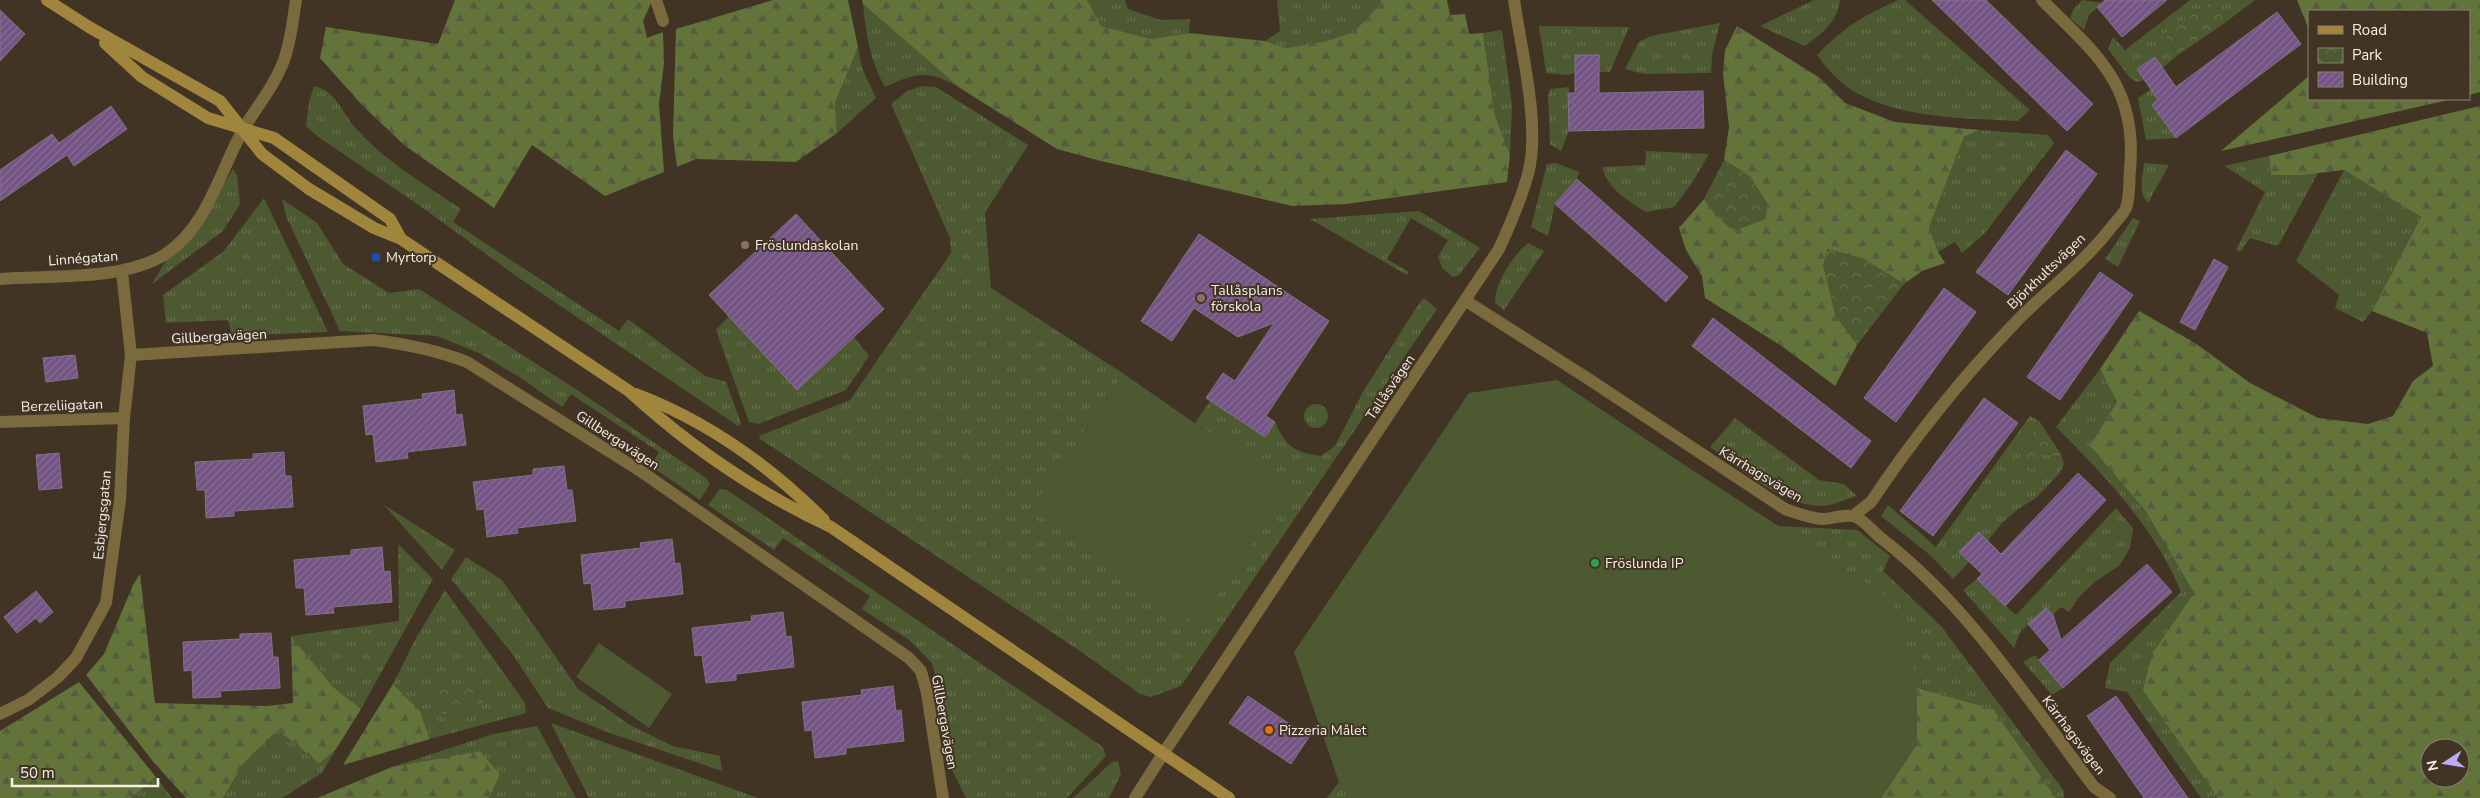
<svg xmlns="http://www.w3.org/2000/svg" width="2480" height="798" font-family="'Nunito Sans',sans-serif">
<defs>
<pattern id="grass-tufts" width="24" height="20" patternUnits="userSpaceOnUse" patternTransform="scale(1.25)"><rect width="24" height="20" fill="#4d5930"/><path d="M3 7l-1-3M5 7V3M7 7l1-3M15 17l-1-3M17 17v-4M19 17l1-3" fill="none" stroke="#67714e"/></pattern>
<pattern id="forest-firs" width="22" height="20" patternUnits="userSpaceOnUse" patternTransform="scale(1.25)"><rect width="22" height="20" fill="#63743b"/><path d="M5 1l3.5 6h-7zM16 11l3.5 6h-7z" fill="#555b40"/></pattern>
<pattern id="park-crowns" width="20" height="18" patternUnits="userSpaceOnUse" patternTransform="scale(1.25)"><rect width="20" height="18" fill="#4d5930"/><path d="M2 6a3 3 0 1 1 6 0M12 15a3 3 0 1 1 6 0" fill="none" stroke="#67714e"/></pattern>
<pattern id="building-hatch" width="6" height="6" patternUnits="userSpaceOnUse" patternTransform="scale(1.25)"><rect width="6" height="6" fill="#745484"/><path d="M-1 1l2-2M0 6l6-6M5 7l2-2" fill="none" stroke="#896d95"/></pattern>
</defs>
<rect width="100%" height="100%" fill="#413424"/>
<path fill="url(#grass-tufts)" d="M1087,0H1125L1128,9L1161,20L1190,19L1189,33L1151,39L1101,26Z
M1277,0H1381L1377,7L1355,31L1327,41L1286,48L1265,41L1280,31Z
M1814,0H1840C1838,22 1821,34 1805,46L1760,26Z
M1898,0H1905L2030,110L2018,121C1966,118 1902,119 1855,92C1840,83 1827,69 1817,55C1846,26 1861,17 1898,0Z
M2082,0L2102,3L2089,15L2084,30L2070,18L2073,10Z
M2190,0H2255L2226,22L2212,1L2164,34L2178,55L2162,68L2155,57L2137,69L2144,80L2136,82L2130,78L2108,49L2113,37L2125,50Z
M863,4L960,88C930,70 917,72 885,87C870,61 866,34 863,4Z
M1720,23L1712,55L1711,73L1644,74L1625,69L1639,42L1651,36Z
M1539,26L1629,27L1610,72H1599V55H1575V73L1568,75L1546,73Z
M1502,30L1512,105L1510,154L1495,116L1483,33Z
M858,47L862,68L876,98L837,133L835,103Z
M2157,85L2165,96L2152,105L2176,138L2146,140L2138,98Z
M314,86C335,90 341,111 354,126C383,160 424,184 461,209L453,222L619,331L628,319L705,376L726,382L741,423L738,426L519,278L423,208L317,136L306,126L309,102Z
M923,86L936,87L1028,145L985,213L991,288L1124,374L1031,510L1290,489L1195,423L1210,401L1265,437L1275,422C1286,447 1294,452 1321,456L1335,446L1364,390L1418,305L1424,298L1437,309L1181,686L1151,697L1140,694L1086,655L760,439L759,436L850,400L951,253L950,238L891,104L907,91Z
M1569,87V131L1561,151L1550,144L1548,96L1550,89Z
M1979,130L2048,135L2054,143L1985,233L1962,253L1955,242L1938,252L1929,227L1964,137Z
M1646,151L1709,154L1692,183L1674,207L1646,212C1628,201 1607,188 1602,167L1645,165Z
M2269,156L2271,175L2318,173L2278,246L2250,238L2240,252L2236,250L2265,192L2224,166Z
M1556,163L1579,172L1577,179L1555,204L1548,236L1531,227L1547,164Z
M2144,163L2169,165L2148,203C2137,193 2143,177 2144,163Z
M233,169L237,175L240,204L223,231L152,284L168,257L202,221Z
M2344,170L2421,217L2372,311L2363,322L2335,308L2339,295L2296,261Z
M264,198L328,332L232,336L228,320L166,323L163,295L224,251Z
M282,199L317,223L343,264L389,293L419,289L574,388L706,478L710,484L700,500L651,466L659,452L571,394L562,407L521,378L481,354L437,336L340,331L286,216Z
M1419,211L1480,248L1459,275L1453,277L1442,268L1438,257L1448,240L1411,218L1387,259L1409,272L1407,275L1310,219Z
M2133,218L2140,221L2118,267L2105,259Z
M1528,243L1544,251L1504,310L1495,303C1495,282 1512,257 1528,243Z
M729,316L854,337L869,356L846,390L758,424L749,422L716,330Z
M2100,369L2117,402L2091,447L2145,510L2194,593L2153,652L2197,767L2218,798H2201L2127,692L2105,688L2110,663L2181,592C2155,528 2104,475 2056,427Z
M1304 416a12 12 0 1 1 24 0a12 12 0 1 1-24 0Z
M2030,416L2039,421L2018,462L2042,451L2057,458L2061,454L2064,464L2059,474L2036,498L2018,509L2002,523L1988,541L1979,532L1959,552L1969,562L1953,579L1930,555L1881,516L1888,505L1936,547Z
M1735,418L1819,480L1844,484L1857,496C1846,499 1834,505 1823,506C1785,507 1740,469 1710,447Z
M720,489L727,490L1103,747L1106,756L1067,798H966L950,766L940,696L932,663L909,640L862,609L870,596L783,538L774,550L708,505Z
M384,505L455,550L442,570Z
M2116,508L2133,528L2130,548L2120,565L2096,581L2078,598L2069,612L2061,607L2053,615L2046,608L2020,632L2014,648L1963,590L1977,579L2016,615Z
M1779,526L1857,530L1890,556L1883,571L1941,626L2064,791V798H2056L1993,709L1917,688V679Z
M398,544L433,579L361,709L333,687L291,636L399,621Z
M466,557L502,580L578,689L630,725L673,746L720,756L722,771L607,732L548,708L511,652L451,579Z
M445,590L525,703L526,713L430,739L420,711L393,684L416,638Z
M2035,655L2063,688L2052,695L2023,662Z
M551,723L758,798H589Z
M537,726L576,798H489L500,774L480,751L392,767L493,734Z
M277,731L294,742L319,764L336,749L322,773L282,798H223L243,764Z
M1118,761L1121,774L1109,798H1073L1112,762Z
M156,777L172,798H131Z
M1339,782L1363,798H1327Z"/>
<path fill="url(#forest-firs)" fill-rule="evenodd" d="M455,0H650L651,3L643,21L647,38L663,32L664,63L659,104L664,172L605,196L532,145L494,208L404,145L362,105L320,58L326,27L438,44Z
M773,0H848L858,47L835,103L837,133L796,162L696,159L677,167L673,136L676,29Z
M862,0H1087L1101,26L1151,39L1189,33L1265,41L1286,48L1327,41L1355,31L1377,7L1381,0H1447L1450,15L1465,14L1469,34L1483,33L1495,116L1510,154L1507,182L1346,204L1292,206L1097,160L1057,149L960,88L863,4Z
M2297,0H2480V92L2469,95V11H2309V30Z
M1737,26L1820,78L1845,103L1895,122L1979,130L1964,137L1929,227L1938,252L1945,263L1922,271L1904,284L1864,259L1827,249L1835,314L1857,345L1835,386L1783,347L1705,298L1702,276L1686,250L1679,228L1704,199L1717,217L1751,177L1724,160L1729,127L1723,74L1725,50Z
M2309,76V99H2453L2221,151Z
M2480,106V798H2218L2143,690L2153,652L2194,593L2145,510L2090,446L2117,402L2100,369L2139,311L2195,343L2250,383L2318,418L2368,424L2393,416L2413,381L2433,366L2427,333L2372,311L2421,217L2344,170L2302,175H2271L2269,156ZM2430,748H2460V778H2430Z
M140,574L155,703L267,706L293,703L291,636L333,687L361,709L336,749L319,764L294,742L277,731L243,764L223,798H186L155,764L86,675L104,654L133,585Z
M79,682L156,777L131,798H0V731Z
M393,684L420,711L430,739L343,765Z
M1917,688L1993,709L2056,798H1881L1917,744Z
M480,751L500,774L489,798H317L392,767Z"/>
<path fill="url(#park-crowns)" d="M2212,1L2226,22L2178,55L2164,34Z
M1724,160L1751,177L1767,203L1766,219L1734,231L1717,217L1704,199Z
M1828,249L1864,259L1904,284L1857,345L1835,314L1823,265Z
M2039,421L2061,454L2057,458L2042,451L2032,470L2018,462Z
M476,681L483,703L443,715L436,692Z"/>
<path fill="#4d5930" d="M1124,374L1290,489L1197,625L1031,510Z
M1557,380L1686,466L1891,599L1917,679V744L1881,798H1363L1339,782L1294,652L1469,393Z
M599,643L672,694L649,728L576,677Z"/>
<path fill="url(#building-hatch)" stroke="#807386" d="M1932,0H1986L2093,104L2067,131Z
M2105,0H2167L2122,37L2097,7Z
M0,10L25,34L0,61Z
M2277,12L2301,44L2176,138L2152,105L2158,100L2137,69L2155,57L2176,87Z
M1575,55H1599V93L1703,91L1704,128L1569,131L1568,93H1575Z
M111,106L127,129L74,166L67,155L0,201V170L52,134L59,143Z
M2066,150L2097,174L2008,295L1976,272Z
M1577,179L1688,277L1666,302L1555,204Z
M796,214L884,309L797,390L709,295Z
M1199,234L1329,321L1266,416L1275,422L1265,437L1206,398L1223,373L1235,381L1274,323L1238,337L1194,308L1172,341L1141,321Z
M2214,259L2228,267L2195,330L2180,322Z
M2100,272L2133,295L2060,400L2027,377Z
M1944,288L1976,312L1896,422L1864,398Z
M1713,318L1871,441L1851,468L1692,346Z
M75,355L78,378L46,382L43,358Z
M454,390L456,415L462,414L466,445L407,452L408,458L376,462L373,434L366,435L363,406L423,399L422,394Z
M1984,398L2018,423L1933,536L1900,511Z
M284,452L285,476H291L293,507L234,511V516L206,518L205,490H197L195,462L253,459V454Z
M59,453L62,488L39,490L36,455Z
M564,466L567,490H572L576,521L517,528L518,533L487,537L484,509L477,510L473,482L533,475V469Z
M2078,473L2106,500L2005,606L1977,579L1982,574L1959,552L1979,532L2001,554Z
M672,539L675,564L680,563L683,594L625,601V607L594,610L591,583L584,584L581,555L641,548L640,543Z
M382,547L384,572L390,571L392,602L333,607L334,613L306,615L304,588H296L294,560L351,555V550Z
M2147,564L2172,592L2063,688L2039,660L2050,650L2028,624L2046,608L2053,615L2061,640Z
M36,591L53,612L40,623L36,618L17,633L4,617Z
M783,612L786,637L791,636L794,667L736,674V680L706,683L702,655L695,656L692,628L752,621L751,616Z
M271,633L273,657H278L280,688L220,691L221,697L193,698L192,670L184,671L183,642L240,639V634Z
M893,686L896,711L901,710L904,741L846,748V754L815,758L812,730L805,731L802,702L862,695L861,690Z
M1248,696L1309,737L1291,764L1229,723Z
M2116,696L2188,798H2144L2087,716Z"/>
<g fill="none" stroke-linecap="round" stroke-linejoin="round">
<path stroke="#7a6a3e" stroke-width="12" d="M656,0L663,21
M0,279C49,275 122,281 164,255C207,229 220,170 244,128C258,105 275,85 284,60C291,41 293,19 296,0
M1466,301L1587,378L1785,509C1797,513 1809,518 1822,519C1832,519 1847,513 1856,517C1866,522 1873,532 1882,539C1968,605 2029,701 2094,787L2110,798
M131,355L373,340C406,344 436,350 467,362L642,472L909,658L921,671L927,693L943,798
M0,422L124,418
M1853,516L1871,502C1913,439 1961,379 2013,325C2045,291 2080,267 2110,229C2115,222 2123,215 2126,208C2130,198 2129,181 2130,170C2138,85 2096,54 2042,0
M0,714L28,700L57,678L76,658L106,603L120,500L124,418L131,355L122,272
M1135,798L1163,754L1499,249C1510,225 1521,200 1528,174C1541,127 1521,49 1514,0"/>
<path stroke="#9f863c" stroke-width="12" d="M47,0L89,27L220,101L262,154L309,189L374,228L401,239L629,391C690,447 756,492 831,527L1229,798
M105,43L142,77L208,118L274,138L390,219L401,239
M636,394C707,421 771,467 824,520"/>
</g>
<g fill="#8d6e63" stroke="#413424" stroke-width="2">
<circle cx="745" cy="245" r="5"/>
<circle cx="1201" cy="298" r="5"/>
</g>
<rect fill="#1a4fb4" stroke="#413424" stroke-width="2" x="371" y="252" width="10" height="10" rx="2.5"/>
<circle fill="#2e9e5b" stroke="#413424" stroke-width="2" cx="1595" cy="563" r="5"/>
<circle fill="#e8710a" stroke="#413424" stroke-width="2" cx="1269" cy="730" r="5"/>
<g text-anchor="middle" stroke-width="4" stroke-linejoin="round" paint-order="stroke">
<g font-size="14" fill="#f7eee4" stroke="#413424" text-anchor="start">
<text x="755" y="250">Fröslundaskolan</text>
<text x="386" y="262">Myrtorp</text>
<text x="1211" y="295">Tallåsplans<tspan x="1211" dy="16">förskola</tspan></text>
<text x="1605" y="568">Fröslunda IP</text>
<text x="1279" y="735">Pizzeria Målet</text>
</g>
<g font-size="14" fill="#f7eee4" stroke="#413424">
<text transform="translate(83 258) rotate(-4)" y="5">Linnégatan</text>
<text transform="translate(2046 271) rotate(-44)" y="5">Björkhultsvägen</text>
<text transform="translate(219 336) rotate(-3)" y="5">Gillbergavägen</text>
<text transform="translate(1390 387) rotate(-56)" y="5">Tallåsvägen</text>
<text transform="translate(62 405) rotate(-2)" y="5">Berzeliigatan</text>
<text transform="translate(618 440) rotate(33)" y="5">Gillbergavägen</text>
<text transform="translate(1761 474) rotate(31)" y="5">Kärrhagsvägen</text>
<text transform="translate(102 515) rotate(-85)" y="5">Esbjergsgatan</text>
<text transform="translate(945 722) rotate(80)" y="5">Gillbergavägen</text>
<text transform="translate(2074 735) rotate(53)" y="5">Kärrhagsvägen</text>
</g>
</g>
<rect x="2308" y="10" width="162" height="90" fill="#413424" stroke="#8a7e71"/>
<rect x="2318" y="26" width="25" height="8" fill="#9f863c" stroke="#8a7e71"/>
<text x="2352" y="35" font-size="15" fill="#f7eee4">Road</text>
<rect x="2318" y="48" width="25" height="15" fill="url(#park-crowns)" stroke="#8a7e71"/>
<text x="2352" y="60" font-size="15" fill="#f7eee4">Park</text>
<rect x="2318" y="72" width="25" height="15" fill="url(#building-hatch)" stroke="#8a7e71"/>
<text x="2352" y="85" font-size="15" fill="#f7eee4">Building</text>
<g transform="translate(2445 763) rotate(258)"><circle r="24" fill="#413424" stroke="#8a7e71"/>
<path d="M0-4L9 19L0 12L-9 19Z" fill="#bbaaf6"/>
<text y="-8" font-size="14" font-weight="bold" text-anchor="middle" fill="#f7eee4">N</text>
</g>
<path d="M12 778v8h146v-8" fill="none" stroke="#f7eee4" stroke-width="2.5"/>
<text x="20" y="778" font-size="15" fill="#f7eee4" stroke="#413424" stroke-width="4" paint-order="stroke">50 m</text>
</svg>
